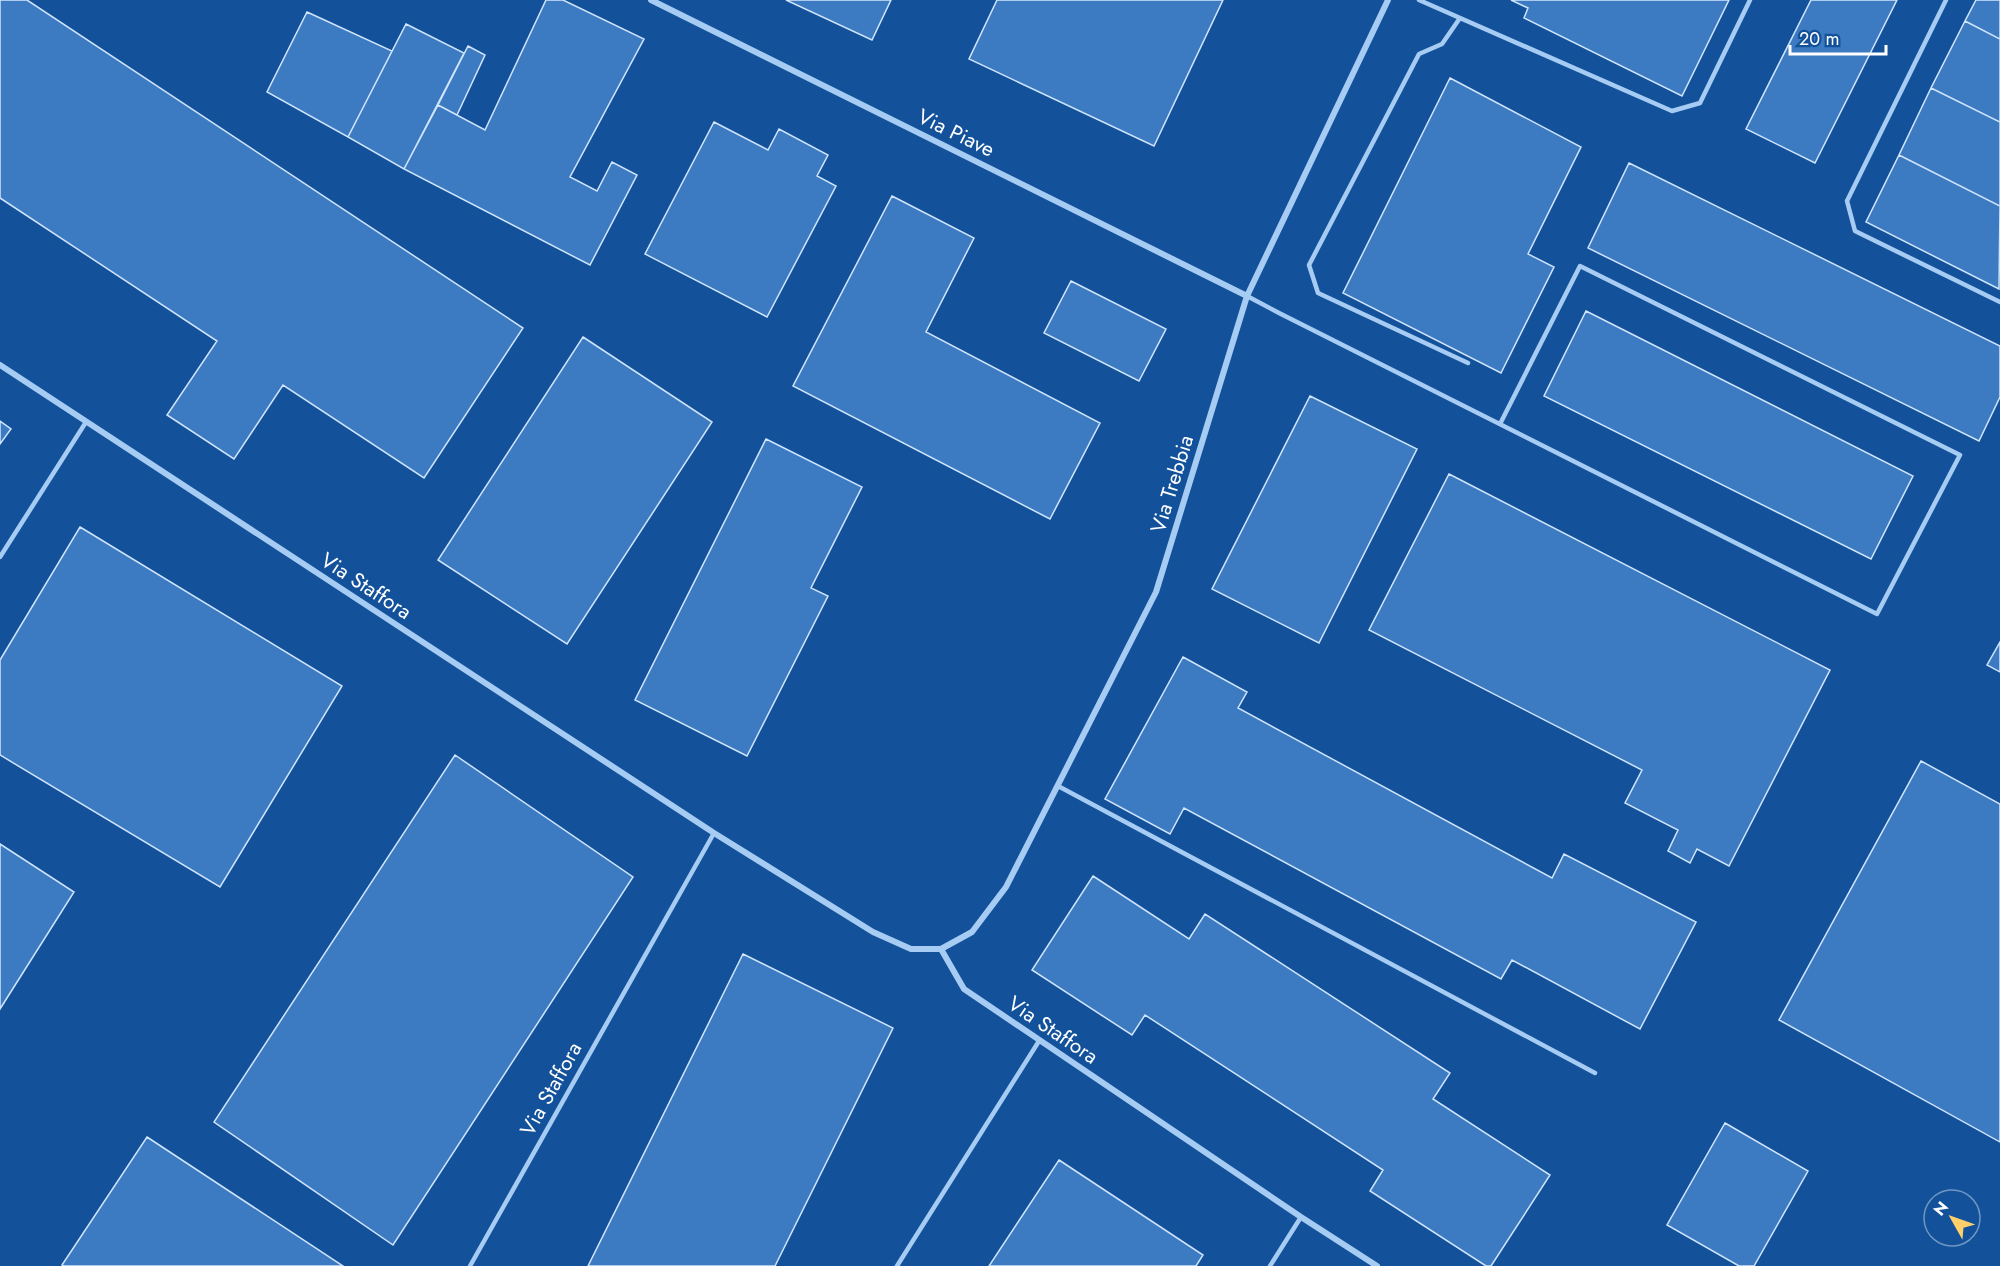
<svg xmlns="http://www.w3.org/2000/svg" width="2000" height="1266" font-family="Jost,sans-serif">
<rect width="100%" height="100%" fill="#13529b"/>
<path fill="#3c7bc2" stroke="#d0e5fd" stroke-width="1.5" d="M0,0H27L523,328L424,478L283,385L234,459L167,415L217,341L0,198Z
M546,0H563L644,39L570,177L597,191L612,162L637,175L590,265L404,169L438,105L485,130Z
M786,0H891L872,40Z
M997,0H1223L1154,146L969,59Z
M1511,0H1729L1682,96L1524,18L1528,8Z
M1811,0H1897L1815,163L1746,129Z
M1976,0H2000V39L1965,21Z
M307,12L392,51L348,137L267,92Z
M1965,21L2000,39V122L1931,88Z
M406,24L464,53L404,169L348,137Z
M468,46L485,55L457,115L438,105Z
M1450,78L1581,147L1528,254L1554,267L1501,373L1343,293Z
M1931,88L2000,122V206L1899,155Z
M714,122L768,150L779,129L828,155L817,176L836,186L767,317L645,254Z
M1899,155L2000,206L1999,289L1866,222Z
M1629,163L2000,346V397L1979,441L1588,248Z
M892,196L974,238L926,332L1100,423L1050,519L793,386Z
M1071,281L1166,329L1139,381L1044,333Z
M1586,311L1913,476L1871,559L1544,396Z
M583,337L712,422L567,644L438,560Z
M1310,396L1417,449L1319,643L1212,589Z
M0,421L11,429L0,444Z
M766,439L862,487L811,588L828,596L747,756L635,700Z
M1449,474L1830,670L1729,866L1697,849L1690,863L1668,851L1678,830L1625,803L1642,770L1369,630Z
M80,527L342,686L220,887L0,755V660Z
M2000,642V672L1987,665Z
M1183,657L1247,692L1238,708L1552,878L1564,854L1696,922L1640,1029L1512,960L1501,979L1184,808L1170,834L1105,799Z
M455,755L633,877L393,1245L214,1122Z
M1921,761L2000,804V1142L1779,1020Z
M0,844L74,892L0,1009Z
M1093,876L1189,939L1205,914L1450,1073L1433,1099L1550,1175L1491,1266H1486L1370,1191L1383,1170L1145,1015L1132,1035L1032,970Z
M743,954L893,1028L775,1266H588Z
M1725,1123L1808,1171L1754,1266H1739L1667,1225Z
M147,1137L343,1266H64L62,1265Z
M1059,1160L1203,1255L1196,1266H989Z"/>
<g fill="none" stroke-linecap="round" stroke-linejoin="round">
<path stroke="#a7ccf4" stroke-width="4.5" d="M1419,0L1672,111L1700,103L1750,0
M1946,0L1847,201L1855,231L2000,302
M1460,18L1442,44L1419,54L1309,265L1318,293L1468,363
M1247,296L1279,313L1877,614L1960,455L1580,266L1500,424
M0,557L86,422
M1058,786L1595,1073
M470,1266L714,833
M897,1266L1039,1041
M1270,1266L1301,1217"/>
<path stroke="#a7ccf4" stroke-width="6" d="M651,0L1247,296
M0,365L714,833L873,932L911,949H941L972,932L1006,887L1156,592L1247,296L1388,0
M941,949L964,989L1301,1217L1377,1266"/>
</g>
<g text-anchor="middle" stroke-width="5" stroke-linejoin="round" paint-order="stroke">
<g font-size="21" fill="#fff" stroke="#13529b">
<text transform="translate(956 133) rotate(26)" y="7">Via Piave</text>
<text transform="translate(1172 484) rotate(-73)" y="7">Via Trebbia</text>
<text transform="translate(366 586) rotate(33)" y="7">Via Staffora</text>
<text transform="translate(1053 1030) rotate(34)" y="7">Via Staffora</text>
<text transform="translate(551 1089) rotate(-61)" y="7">Via Staffora</text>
</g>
</g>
<g transform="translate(1952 1218) rotate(310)"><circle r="28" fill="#13529b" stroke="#7197c3" stroke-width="1.5"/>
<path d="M0-4.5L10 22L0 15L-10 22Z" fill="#ffd06a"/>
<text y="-9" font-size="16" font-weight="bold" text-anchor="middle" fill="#ffffff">N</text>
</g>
<path d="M1790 45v9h96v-9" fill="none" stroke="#ffffff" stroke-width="3"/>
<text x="1799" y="45" font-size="18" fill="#ffffff" stroke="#13529b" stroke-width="4.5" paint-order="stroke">20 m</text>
</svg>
